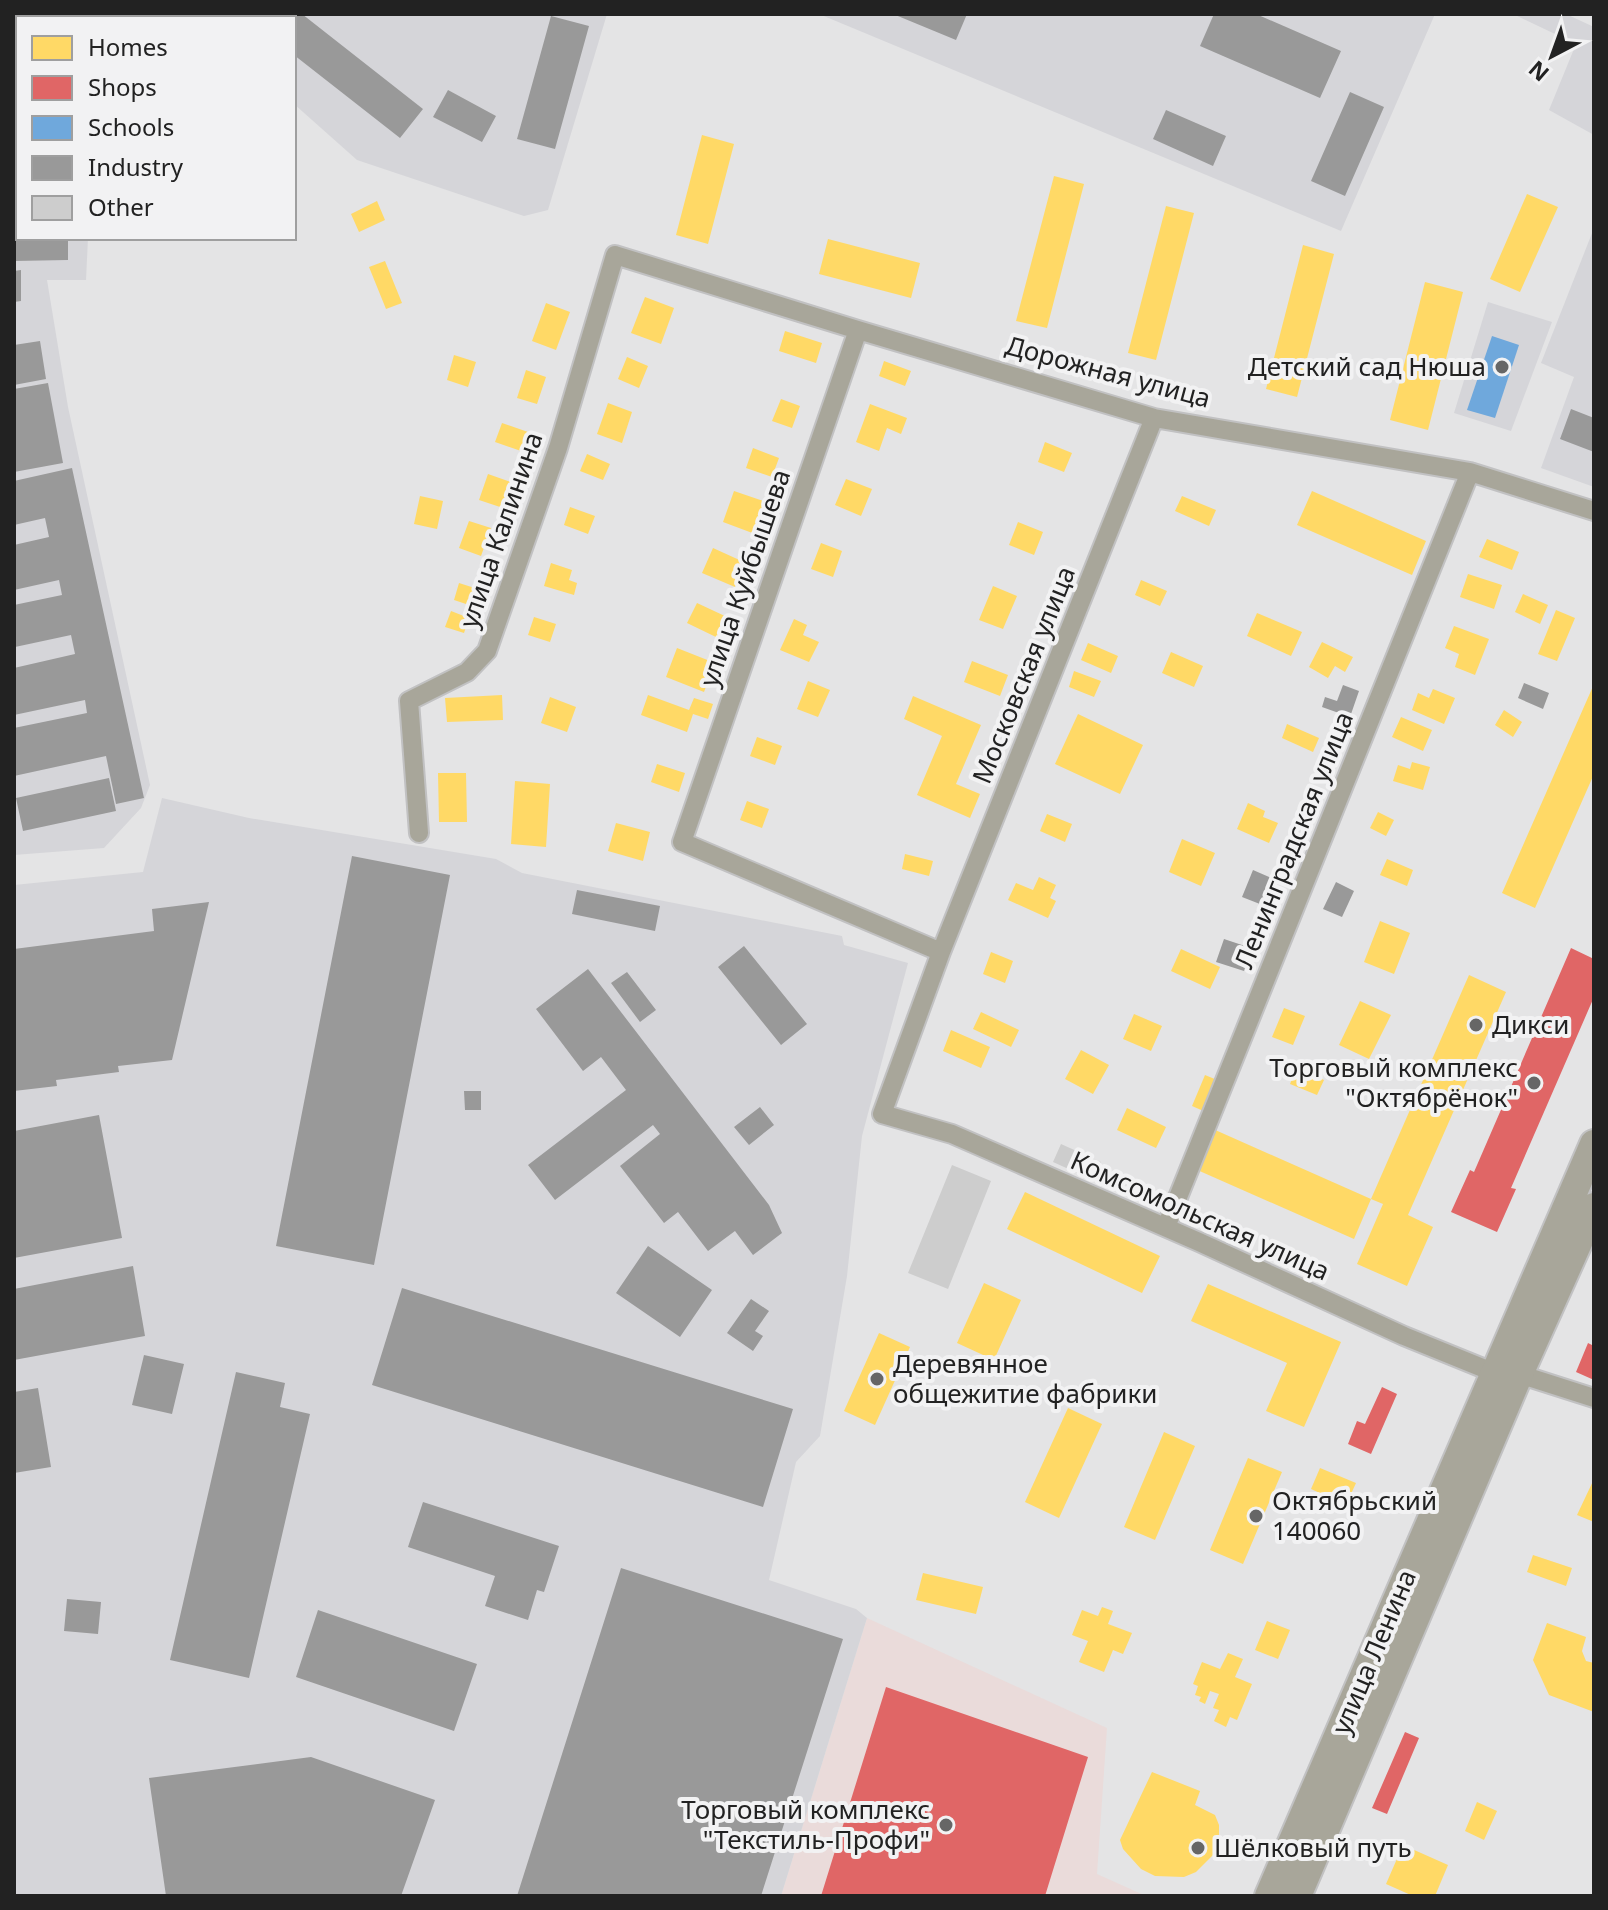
<svg xmlns="http://www.w3.org/2000/svg" width="1608" height="1910" font-family="'Noto Sans',sans-serif">
<rect width="100%" height="100%" fill="#e4e4e5"/>
<path fill="#eadbda" d="M867,1618L1107,1728L1097,1874L1146,1896H781Z"/>
<path fill="#d5d5d9" d="M14,14H102L106,18H18V238H88L86,280H47L68,407L150,785L141,808L104,848L14,855Z
M193,14H607L548,210L524,216L357,160L294,104V18H198Z
M819,14H1435L1341,231Z
M1513,14H1566L1594,27V135L1549,110L1576,44Z
M1594,228V487L1541,468L1574,377L1541,363Z
M1488,302L1552,322L1511,431L1454,413Z
M162,798L249,818L496,859L522,873L842,936L844,945L908,963L862,1136L847,1276L820,1436L796,1462L769,1580L856,1609L867,1618L781,1896H14V885L143,872Z"/>
<path fill="#ffd966" d="M702,135L734,144L708,244L676,235Z
M1054,176L1084,184L1047,328L1016,321Z
M1527,194L1558,207L1520,292L1490,279Z
M377,201L385,220L359,232L351,214Z
M1166,206L1194,213L1156,360L1128,353Z
M828,239L920,263L911,298L819,274Z
M1303,245L1334,254L1297,397L1266,389Z
M385,261L402,303L386,309L369,267Z
M1425,282L1463,292L1428,430L1390,420Z
M645,297L674,308L661,344L631,333Z
M546,303L570,312L556,350L532,341Z
M785,331L822,343L816,363L779,351Z
M454,355L476,362L468,387L447,380Z
M627,357L648,366L639,388L618,379Z
M884,361L911,371L905,386L879,376Z
M526,370L546,377L537,404L517,398Z
M781,399L800,406L792,428L772,421Z
M608,403L632,412L622,443L597,434Z
M870,404L907,418L901,434L887,428L879,451L856,442Z
M502,423L528,432L521,451L495,442Z
M1045,442L1072,453L1064,472L1038,462Z
M753,448L779,458L772,477L746,468Z
M587,454L610,464L603,480L580,471Z
M488,474L511,482L503,508L479,500Z
M846,479L872,489L861,516L835,505Z
M734,491L766,502L755,534L723,522Z
M1312,491L1426,541L1412,575L1297,525Z
M420,496L443,501L437,529L414,524Z
M1182,496L1216,510L1209,526L1175,511Z
M570,507L595,516L588,534L564,525Z
M469,521L491,528L481,556L459,548Z
M1018,522L1043,532L1034,555L1009,545Z
M1487,539L1519,552L1512,570L1479,557Z
M821,543L842,551L833,577L811,569Z
M713,548L746,563L735,587L702,573Z
M551,563L572,570L569,580L577,583L574,595L544,586Z
M1468,574L1502,585L1494,609L1460,597Z
M1141,580L1167,591L1160,606L1135,595Z
M459,583L484,591L478,608L454,600Z
M993,586L1017,596L1003,629L979,620Z
M1523,594L1548,605L1540,624L1515,612Z
M697,603L727,617L718,638L687,623Z
M1556,610L1575,618L1557,661L1538,654Z
M451,611L469,618L464,633L445,627Z
M1257,613L1302,632L1291,656L1247,636Z
M534,617L556,624L550,642L528,635Z
M794,619L807,625L803,635L819,642L809,662L780,650Z
M1454,626L1489,639L1475,675L1455,667L1459,654L1445,648Z
M1322,642L1353,657L1345,672L1335,666L1328,678L1309,667Z
M1088,643L1118,656L1111,673L1081,660Z
M677,648L715,663L704,692L666,677Z
M1171,652L1203,666L1194,687L1162,673Z
M972,661L1008,675L1000,696L964,682Z
M1074,671L1101,681L1094,697L1069,687Z
M808,681L830,690L818,717L797,709Z
M1594,684V774L1535,908L1502,893Z
M1433,689L1455,698L1444,724L1412,710L1418,693L1429,698Z
M502,695L503,720L447,722L445,698Z
M648,695L689,710L694,698L713,704L708,719L693,714L687,732L641,715Z
M913,696L981,725L956,784L980,794L970,818L917,795L942,736L904,719Z
M550,697L576,707L567,732L541,723Z
M1504,710L1522,722L1513,737L1495,725Z
M1078,714L1143,745L1120,794L1055,764Z
M1401,717L1432,730L1423,751L1392,737Z
M1287,724L1319,738L1313,752L1282,738Z
M757,737L782,746L775,765L750,756Z
M1412,762L1430,767L1423,790L1393,781L1398,765L1410,769Z
M657,764L685,773L679,792L651,782Z
M438,773H466L467,822H439Z
M515,781L550,784L546,847L511,844Z
M747,801L769,809L762,828L740,820Z
M1248,803L1265,811L1263,817L1278,823L1269,843L1237,829Z
M1378,812L1394,820L1386,836L1370,828Z
M1047,814L1072,824L1065,842L1040,831Z
M616,823L650,832L643,861L608,851Z
M1182,839L1215,853L1201,886L1169,872Z
M905,854L933,861L929,876L902,869Z
M1387,859L1413,870L1407,886L1380,875Z
M1039,877L1056,885L1050,898L1056,901L1048,918L1008,900L1016,883L1033,890Z
M1380,921L1410,933L1394,974L1364,962Z
M1181,949L1220,967L1210,989L1171,971Z
M991,952L1013,961L1005,983L983,974Z
M1469,975L1506,992L1408,1215L1433,1227L1407,1286L1357,1264L1383,1204L1371,1199Z
M1360,1001L1391,1015L1369,1059L1339,1045Z
M1284,1008L1305,1016L1293,1045L1272,1037Z
M981,1012L1019,1030L1011,1047L973,1029Z
M1134,1014L1162,1026L1151,1051L1123,1039Z
M951,1030L990,1047L981,1068L943,1051Z
M1081,1050L1109,1065L1093,1094L1065,1079Z
M1296,1069L1324,1080L1317,1095L1290,1084Z
M1205,1075L1222,1082L1208,1113L1192,1106Z
M1127,1108L1166,1127L1156,1148L1117,1130Z
M1213,1129L1371,1199L1354,1239L1195,1169Z
M1025,1192L1160,1256L1142,1293L1007,1229Z
M984,1283L1021,1300L994,1360L957,1343Z
M1208,1284L1341,1342L1304,1427L1266,1411L1287,1363L1191,1321Z
M879,1333L910,1347L875,1425L844,1411Z
M1068,1408L1102,1424L1059,1518L1025,1502Z
M1164,1432L1195,1446L1155,1540L1124,1527Z
M1248,1458L1282,1472L1243,1564L1210,1550Z
M1320,1468L1356,1483L1346,1505L1311,1489Z
M1594,1479V1522L1577,1515Z
M1533,1555L1572,1568L1566,1586L1527,1572Z
M923,1573L983,1587L976,1614L916,1600Z
M1102,1607L1113,1611L1108,1624L1132,1633L1123,1654L1113,1650L1104,1672L1079,1662L1088,1641L1072,1635L1082,1610L1098,1616Z
M1267,1621L1290,1630L1278,1659L1255,1650Z
M1547,1623L1586,1637L1582,1651L1586,1661L1594,1663V1712L1549,1695L1533,1660Z
M1228,1653L1243,1659L1235,1677L1252,1684L1237,1720L1230,1717L1226,1727L1214,1721L1219,1710L1213,1708L1219,1694L1210,1691L1205,1704L1199,1701L1201,1697L1195,1695L1198,1686L1193,1684L1202,1662L1220,1669Z
M1152,1772L1200,1791L1195,1805L1215,1815L1219,1825V1843L1215,1853L1196,1872L1184,1877L1155,1876L1141,1869L1123,1849L1120,1840Z
M1477,1802L1497,1811L1484,1840L1465,1831Z
M1403,1845L1448,1865L1435,1896H1413L1386,1884Z"/>
<path fill="#e06666" d="M1571,948L1594,959V997L1511,1188L1516,1189L1497,1232L1451,1212L1470,1170L1474,1172Z
M1588,1343L1594,1346V1380L1576,1372Z
M1382,1387L1397,1394L1371,1454L1348,1444L1357,1421L1365,1424Z
M886,1687L1088,1757L1045,1896H821Z
M1405,1732L1419,1738L1387,1814L1372,1808Z"/>
<path fill="#6fa8dc" d="M1492,336L1519,345L1495,418L1467,410Z"/>
<path fill="#999" d="M50,14H94L99,18H46Z
M241,14H302L423,109L400,138L294,55V18H246Z
M893,14H967L956,40Z
M1214,14H1256L1341,51L1320,98L1200,46Z
M551,16L589,26L555,149L517,139Z
M448,90L496,116L482,142L433,117Z
M1350,92L1384,107L1345,196L1311,181Z
M1166,110L1226,136L1213,166L1153,139Z
M14,236L68,238V260L14,261Z
M21,270V301L14,302V271Z
M40,341L46,379L14,385V345Z
M48,383L63,463L14,472V389Z
M1571,409L1594,418V452L1560,439Z
M72,468L144,798L116,804L106,756L14,776V728L87,713L85,700L14,715V668L75,654L71,635L15,647L14,605L62,595L59,580L14,590V545L49,537L45,518L14,525V481Z
M1524,683L1549,693L1543,709L1518,698Z
M1343,685L1359,691L1350,717L1322,707L1325,697L1337,701Z
M109,778L116,811L23,831L16,798Z
M352,856L450,875L374,1265L276,1246Z
M1253,870L1276,880L1265,906L1242,897Z
M1336,882L1354,891L1342,917L1323,909Z
M577,890L660,906L655,931L572,914Z
M209,902L172,1060L118,1066L119,1072L56,1080L57,1086L14,1091V949L154,931L152,909Z
M1224,939L1251,948L1244,971L1216,962Z
M744,946L807,1024L781,1045L718,967Z
M588,969L769,1205L782,1233L753,1255L735,1231L708,1251L678,1212L664,1223L620,1166L660,1134L653,1125L555,1200L528,1165L626,1090L601,1057L583,1071L536,1009Z
M627,972L656,1010L640,1022L611,983Z
M464,1091H481V1110H465Z
M760,1107L774,1125L749,1145L734,1127Z
M99,1115L122,1238L14,1258V1131Z
M648,1246L712,1290L680,1337L616,1293Z
M133,1266L145,1336L14,1360V1289Z
M402,1288L793,1409L763,1507L372,1385Z
M751,1299L769,1311L755,1331L763,1336L753,1351L727,1333Z
M144,1355L184,1364L172,1414L132,1405Z
M236,1372L285,1383L280,1407L310,1414L249,1678L170,1660Z
M38,1388L51,1467L14,1473V1392Z
M423,1502L559,1546L544,1592L537,1590L528,1620L485,1606L495,1576L408,1547Z
M621,1568L843,1639L761,1896H517Z
M67,1599L101,1602L98,1634L64,1631Z
M318,1610L477,1664L454,1731L296,1677Z
M311,1757L435,1800L401,1896H166L149,1778Z"/>
<path fill="#cdcdcd" d="M1061,1144L1101,1162L1093,1180L1053,1162Z
M952,1165L991,1181L948,1289L908,1273Z"/>
<g fill="none" stroke-linecap="round" stroke-linejoin="round">
<g stroke="#c1c1c2" stroke-width="22">
<path id="minor" d="M858,330L682,842L941,952
M1154,418L941,952L882,1114L952,1134L1199,1242L1404,1336L1495,1373
M419,833L409,701L467,672L487,651L558,448L615,255L858,330L1154,418L1470,472L1594,511
M1166,1227L1470,472
M1519,1374L1594,1398"/>
</g>
<g stroke="#c1c1c2" stroke-width="32">
<path id="primary" d="M1269,1896L1594,1144
M1297,1896L1519,1374L1594,1207"/>
</g>
<use href="#minor" stroke="#a8a69a" stroke-width="18"/>
<use href="#primary" stroke="#a8a69a" stroke-width="28"/>
</g>
<g fill="#666" stroke="#f2f2f3" stroke-width="3">
<circle cx="1502" cy="367" r="8"/>
<circle cx="1476" cy="1025" r="8"/>
<circle cx="1534" cy="1083" r="8"/>
<circle cx="877" cy="1379" r="8"/>
<circle cx="1256" cy="1516" r="8"/>
<circle cx="946" cy="1825" r="8"/>
<circle cx="1198" cy="1848" r="8"/>
</g>
<g text-anchor="middle" stroke-width="8" stroke-linejoin="round" paint-order="stroke">
<g font-size="26" fill="#222" stroke="#f2f2f3" text-anchor="start">
<text x="1486" y="376" text-anchor="end">Детский сад Нюша</text>
<text x="1492" y="1034">Дикси</text>
<text x="1518" y="1077" text-anchor="end">Торговый комплекс<tspan x="1518" dy="30">"Октябрёнок"</tspan></text>
<text x="893" y="1373">Деревянное<tspan x="893" dy="30">общежитие фабрики</tspan></text>
<text x="1272" y="1510">Октябрьский<tspan x="1272" dy="30">140060</tspan></text>
<text x="930" y="1819" text-anchor="end">Торговый комплекс<tspan x="930" dy="30">"Текстиль-Профи"</tspan></text>
<text x="1214" y="1857">Шёлковый путь</text>
</g>
<g font-size="26" fill="#222" stroke="#f2f2f3">
<text transform="translate(1108 372) rotate(15)" y="9">Дорожная улица</text>
<text transform="translate(501 530) rotate(-71)" y="9">улица Калинина</text>
<text transform="translate(745 578) rotate(-71)" y="9">улица Куйбышева</text>
<text transform="translate(1024 675) rotate(-68)" y="9">Московская улица</text>
<text transform="translate(1294 840) rotate(-68)" y="9">Ленинградская улица</text>
<text transform="translate(1200 1216) rotate(24)" y="9">Комсомольская улица</text>
<text transform="translate(1374 1652) rotate(-67)" y="9">улица Ленина</text>
</g>
</g>
<rect width="1608" height="1910" fill="none" stroke="#222222" stroke-width="32"/>
<rect x="16" y="16" width="280" height="224" fill="#f2f2f3" stroke="#9f9f9f" stroke-width="2"/>
<rect x="32" y="36" width="40" height="24" fill="#ffd966" stroke="#9f9f9f" stroke-width="2"/>
<text x="88" y="56" font-size="24" fill="#222222">Homes</text>
<rect x="32" y="76" width="40" height="24" fill="#e06666" stroke="#9f9f9f" stroke-width="2"/>
<text x="88" y="96" font-size="24" fill="#222222">Shops</text>
<rect x="32" y="116" width="40" height="24" fill="#6fa8dc" stroke="#9f9f9f" stroke-width="2"/>
<text x="88" y="136" font-size="24" fill="#222222">Schools</text>
<rect x="32" y="156" width="40" height="24" fill="#999999" stroke="#9f9f9f" stroke-width="2"/>
<text x="88" y="176" font-size="24" fill="#222222">Industry</text>
<rect x="32" y="196" width="40" height="24" fill="#cdcdcd" stroke="#9f9f9f" stroke-width="2"/>
<text x="88" y="216" font-size="24" fill="#222222">Other</text>
<g transform="translate(1552 56) rotate(221)" stroke="#f2f2f3" stroke-width="6" paint-order="stroke">
<path d="M0-6L14 30L0 20L-14 30Z" fill="#222222"/>
<text y="-12" font-size="22" font-weight="bold" text-anchor="middle" fill="#222222">N</text>
</g>
</svg>
